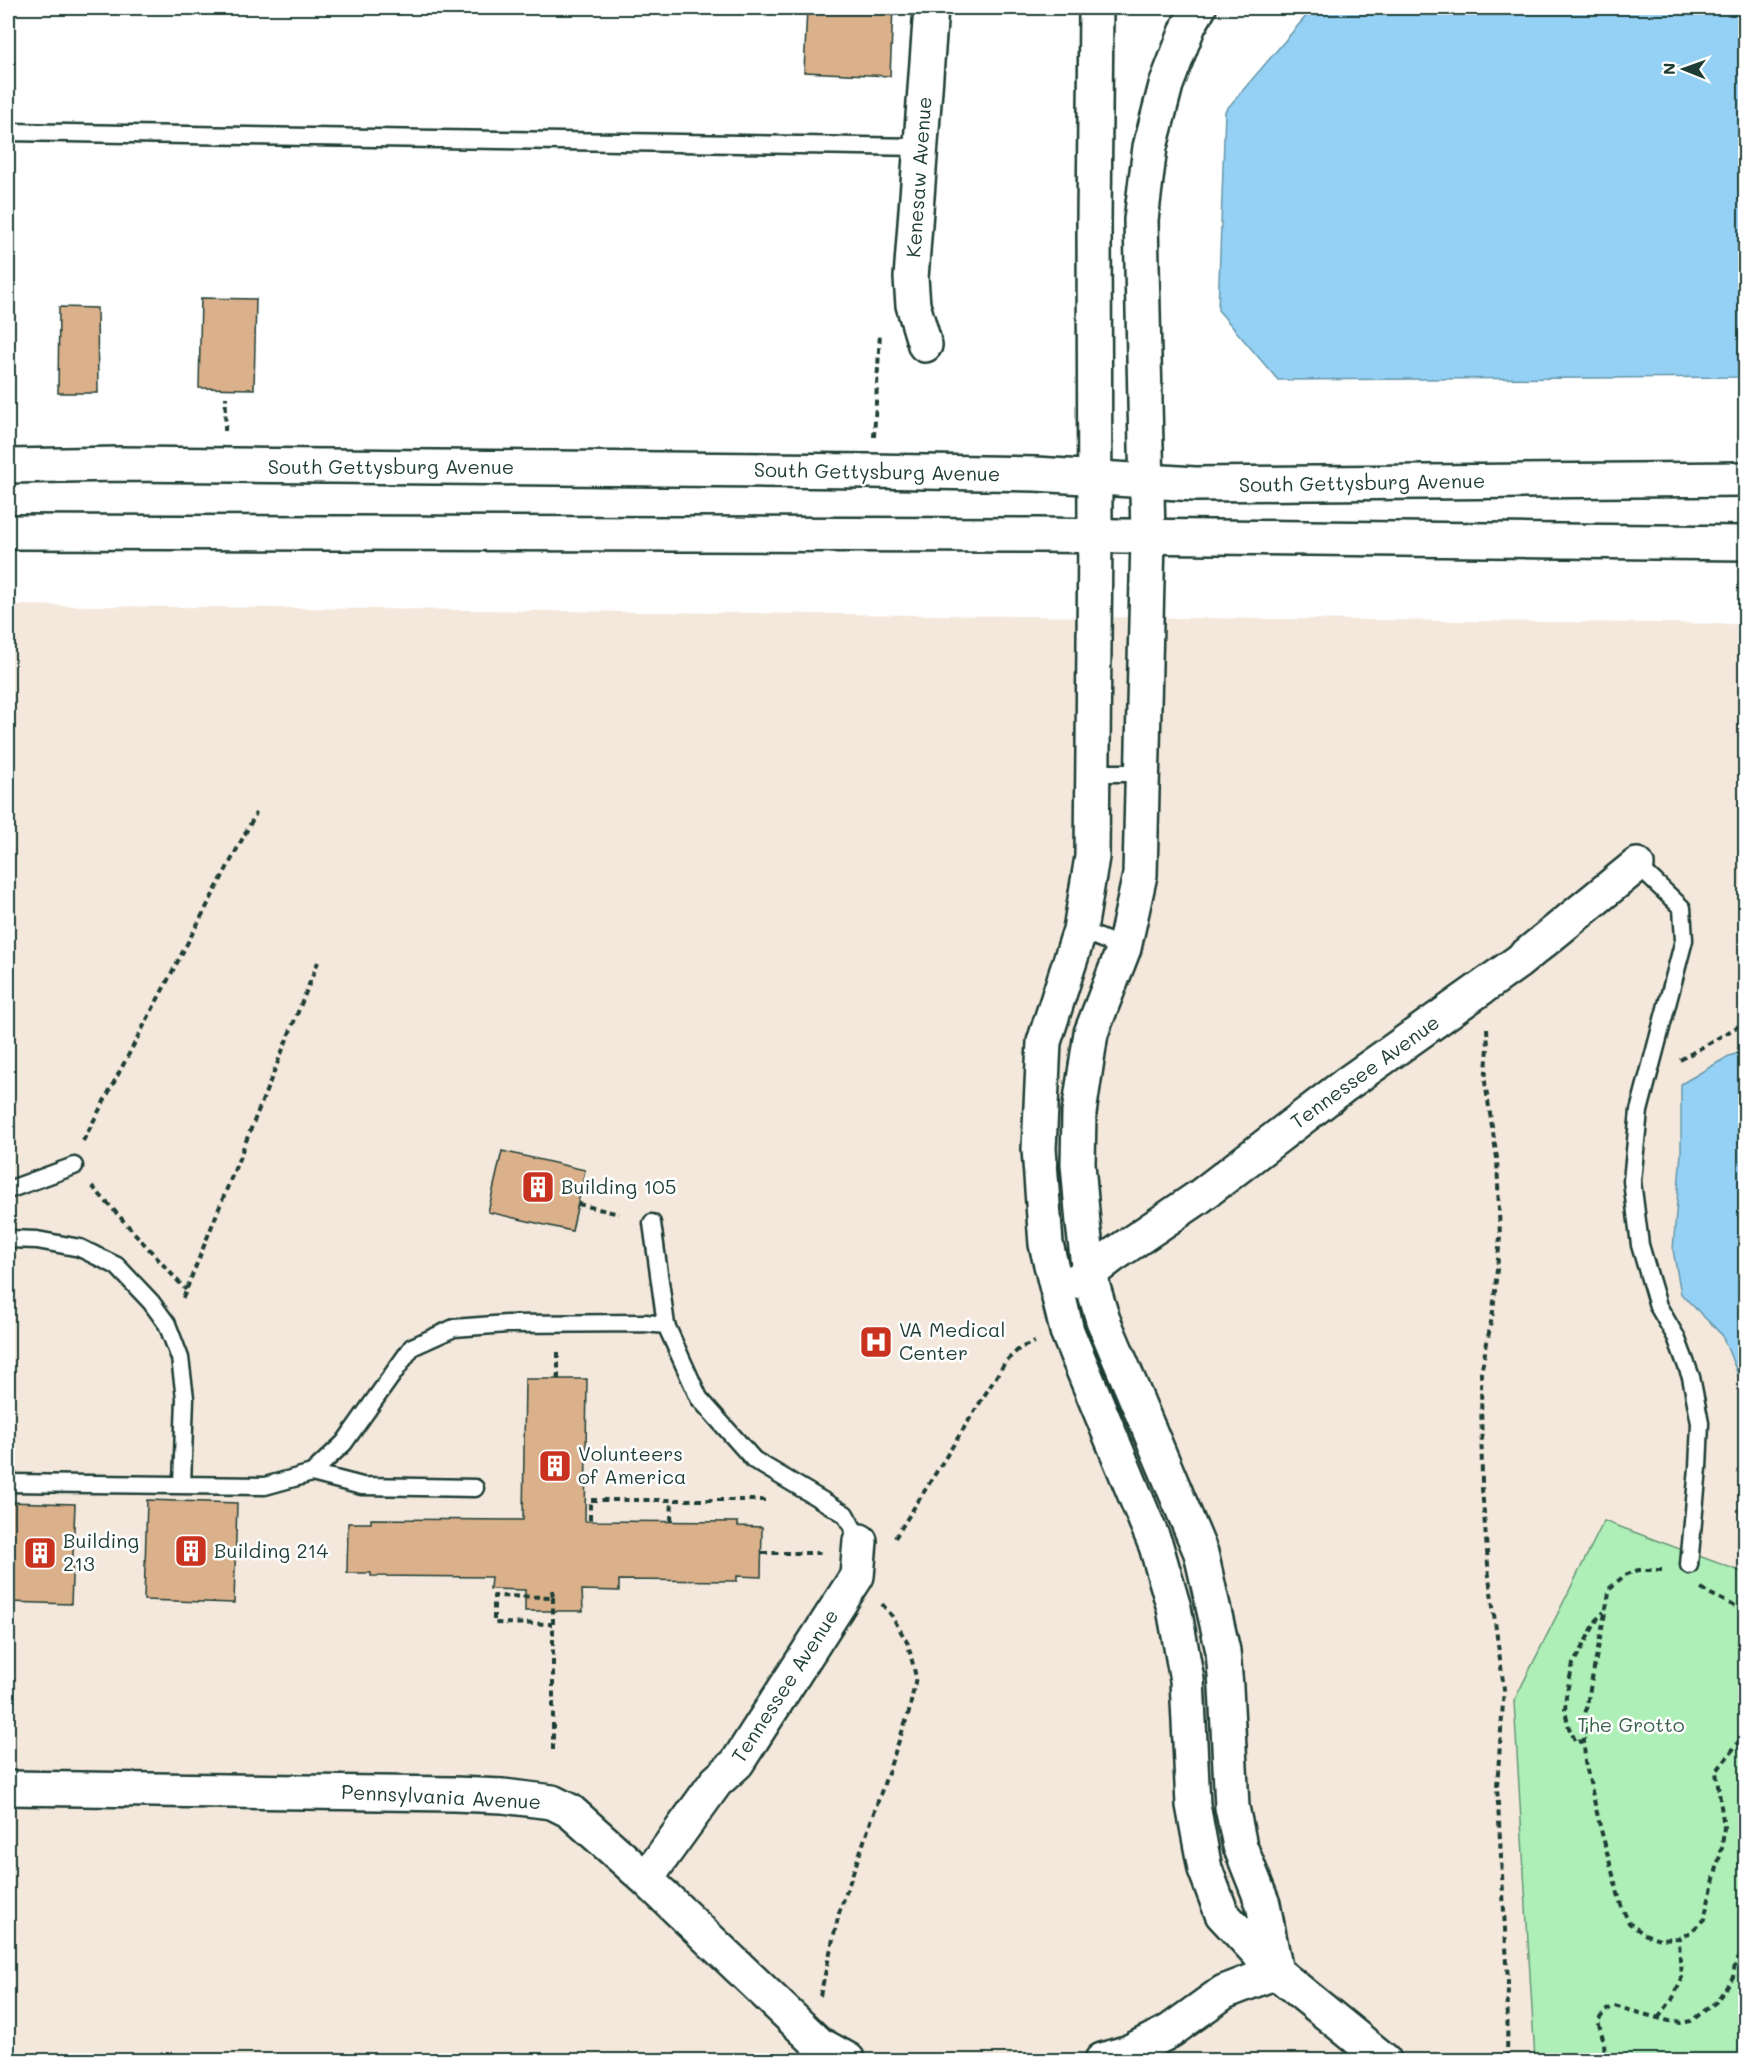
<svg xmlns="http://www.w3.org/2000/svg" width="1753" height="2068" font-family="Mali,sans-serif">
<rect width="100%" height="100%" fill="#fff"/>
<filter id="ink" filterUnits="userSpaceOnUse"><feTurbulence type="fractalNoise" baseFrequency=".0167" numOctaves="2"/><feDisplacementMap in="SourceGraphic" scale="12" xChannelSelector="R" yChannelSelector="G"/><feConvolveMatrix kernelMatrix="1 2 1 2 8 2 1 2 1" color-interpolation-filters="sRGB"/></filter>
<g filter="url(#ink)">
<path fill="#f4e8dc" d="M8,605L1745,624V2060H8Z"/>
<path fill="#aeefb8" stroke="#669676" stroke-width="1.5" d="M1604,1521L1745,1573V2060H1535L1514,1701Z"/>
<path fill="#95d1f5" stroke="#6696a8" stroke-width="1.5" d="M1313,8H1745V377L1278,380L1218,310L1225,111Z
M1745,1051H1746L1745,1392L1722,1335L1681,1294L1673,1250L1681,1153V1084L1729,1056Z"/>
<path fill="#dab18b" stroke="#1f3d34" stroke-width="1.5" d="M807,8H893L890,76L804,72Z
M201,298L256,299L254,389L199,388Z
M59,307L97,308L98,393H58Z
M502,1151L585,1170L572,1231L488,1212Z
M525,1379H587L585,1521L738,1522V1526L762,1527L761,1577L737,1576V1581L619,1580V1591L582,1590L583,1611H525V1590L490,1589L491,1577L371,1576V1573H347L348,1523H371V1519L523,1520Z
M147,1500L237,1503L234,1603L144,1600Z
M8,1502L75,1504L71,1604L8,1602Z"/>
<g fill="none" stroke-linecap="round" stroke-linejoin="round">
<g stroke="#1f3d34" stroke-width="21">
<path id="service" d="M8,132L921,147
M1094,773H1144
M1637,865L1682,908L1684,940L1639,1111L1632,1181L1640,1245L1658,1306L1676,1337L1691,1377L1700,1423L1698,1468L1689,1565
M1080,930L1124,948
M8,1190L74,1166
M652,1223L666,1325L699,1398L754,1460L845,1514L860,1541
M8,1239L37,1240L80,1248L117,1266L151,1302L167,1324L180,1358L185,1398L182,1485
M312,1473L362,1486L475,1488
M8,1483L265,1486L312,1473L344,1443L412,1347L454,1328L507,1324L645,1323L666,1325"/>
</g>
<g stroke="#1f3d34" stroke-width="38">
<path id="minor" d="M925,345L913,305L911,278L931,8
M1095,536L1092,857L1080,930L1044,1042L1039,1149L1046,1244L1067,1331L1156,1546L1174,1608L1187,1680L1193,1805L1205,1869L1222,1914L1276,1972L1384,2060
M1148,537L1140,875L1124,948L1091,1033L1079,1113L1078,1164L1083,1223L1089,1274L1103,1320L1201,1553L1223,1651L1226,1687L1232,1807L1240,1846L1263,1904L1276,1972
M1073,1282L1089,1274L1112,1256L1199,1197L1345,1085L1518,962L1637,865
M8,1788L454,1794L503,1796L552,1802L570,1811L646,1879L819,2044L848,2060
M646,1879L716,1782L737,1763L857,1576L860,1541
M1102,2060L1129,2052L1170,2031L1224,1992L1276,1972"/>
</g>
<g stroke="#1f3d34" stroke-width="38">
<path id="primary" d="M8,466L119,464L870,471L1036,474L1195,484L1746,479
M8,532L1036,535L1746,543"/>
</g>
<g stroke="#1f3d34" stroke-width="38">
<path id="trunk" d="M1095,536L1094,221L1096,8
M1148,537L1141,220L1150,147L1166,85L1189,25L1199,8"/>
</g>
<path stroke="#1f3d34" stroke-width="4" stroke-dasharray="6 4.5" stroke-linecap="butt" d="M225,431L226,397
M874,437L880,333
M1487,1028L1488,1048L1485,1082L1497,1158L1500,1237L1493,1312L1481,1373L1482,1488L1489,1577L1504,1689L1497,1786L1508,1982L1507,2060
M1680,1060L1737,1027L1746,1025
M83,1141L256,813
M92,1186L186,1290
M578,1204L619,1214
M183,1298L318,962
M558,1379V1351
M590,1520V1500H765
M671,1521L672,1500
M895,1538L1006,1361L1020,1348L1035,1342
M762,1553H824
M1662,1570H1638L1625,1575L1610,1588L1586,1709L1584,1741L1585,1761L1600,1826L1621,1905L1629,1923L1644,1934L1660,1939L1679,1938L1692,1931L1704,1919L1722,1847L1724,1827L1716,1772L1746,1732
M1701,1589L1746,1612
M552,1590L553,1597L494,1596V1623L552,1624
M553,1597V1751
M1584,1741L1576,1742L1569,1728L1565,1711L1566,1696L1573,1664L1598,1618L1604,1612
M820,1996L839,1913L909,1712L916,1677L908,1644L892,1616L882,1604
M1658,2017L1672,2000L1681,1981L1679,1938
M1605,2060L1604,2042L1598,2021L1605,2011L1614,2006L1669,2021L1681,2023L1691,2021L1716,2002L1726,1988L1733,1977L1735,1964L1746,1948"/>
<use href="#service" stroke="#fff" stroke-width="16"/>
<use href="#minor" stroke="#fff" stroke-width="33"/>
<use href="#primary" stroke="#fff" stroke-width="33"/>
<use href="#trunk" stroke="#fff" stroke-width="33"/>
</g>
</g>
<defs>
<g id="building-square" transform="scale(1.725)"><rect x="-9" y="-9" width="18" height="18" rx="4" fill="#c8321e" stroke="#fff"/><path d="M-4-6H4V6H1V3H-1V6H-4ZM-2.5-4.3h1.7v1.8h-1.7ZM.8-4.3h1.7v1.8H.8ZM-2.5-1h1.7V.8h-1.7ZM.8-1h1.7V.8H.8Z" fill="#fff"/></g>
<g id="hospital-square" transform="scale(1.725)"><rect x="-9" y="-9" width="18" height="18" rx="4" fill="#c8321e" stroke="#fff"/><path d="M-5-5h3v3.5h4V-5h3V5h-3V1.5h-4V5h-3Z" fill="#fff"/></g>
</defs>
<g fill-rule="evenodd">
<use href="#building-square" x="538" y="1187"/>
<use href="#hospital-square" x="876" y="1342"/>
<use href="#building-square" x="555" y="1466"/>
<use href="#building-square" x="191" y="1551"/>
<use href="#building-square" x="40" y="1553"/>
</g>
<g text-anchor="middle" stroke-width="5" stroke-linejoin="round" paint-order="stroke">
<g font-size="20" fill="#1f3d34" stroke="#fff">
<text transform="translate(919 177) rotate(-86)" y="7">Kenesaw Avenue</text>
<text x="391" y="474">South Gettysburg Avenue</text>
<text transform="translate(877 472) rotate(1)" y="7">South Gettysburg Avenue</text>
<text transform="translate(1362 483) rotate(-1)" y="7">South Gettysburg Avenue</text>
<text transform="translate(1365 1072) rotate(-36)" y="7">Tennessee Avenue</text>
<text transform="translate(785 1686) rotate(-57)" y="7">Tennessee Avenue</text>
<text transform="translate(441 1797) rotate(3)" y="7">Pennsylvania Avenue</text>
</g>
<g font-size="20" fill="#1f3d34" stroke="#fff" text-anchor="start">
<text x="561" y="1194">Building 105</text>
<text x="899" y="1337">VA Medical<tspan x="899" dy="23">Center</tspan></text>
<text x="578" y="1461">Volunteers<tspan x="578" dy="23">of America</tspan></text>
<text x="63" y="1548">Building<tspan x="63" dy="23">213</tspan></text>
<text x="214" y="1558">Building 214</text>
</g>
<g font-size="20" fill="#3c614e" stroke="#fff">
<text x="1631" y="1732">The Grotto</text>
</g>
</g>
<rect width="1753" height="2068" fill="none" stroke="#fff" stroke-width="30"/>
<rect x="15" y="15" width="1723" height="2038" fill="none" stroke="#1f3d34" stroke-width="2" filter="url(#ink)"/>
<g transform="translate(1684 69) rotate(271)" stroke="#ffffff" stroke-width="4.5" paint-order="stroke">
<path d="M0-4.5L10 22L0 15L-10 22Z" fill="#1f3d34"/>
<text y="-9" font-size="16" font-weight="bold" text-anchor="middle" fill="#1f3d34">N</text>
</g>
</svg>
